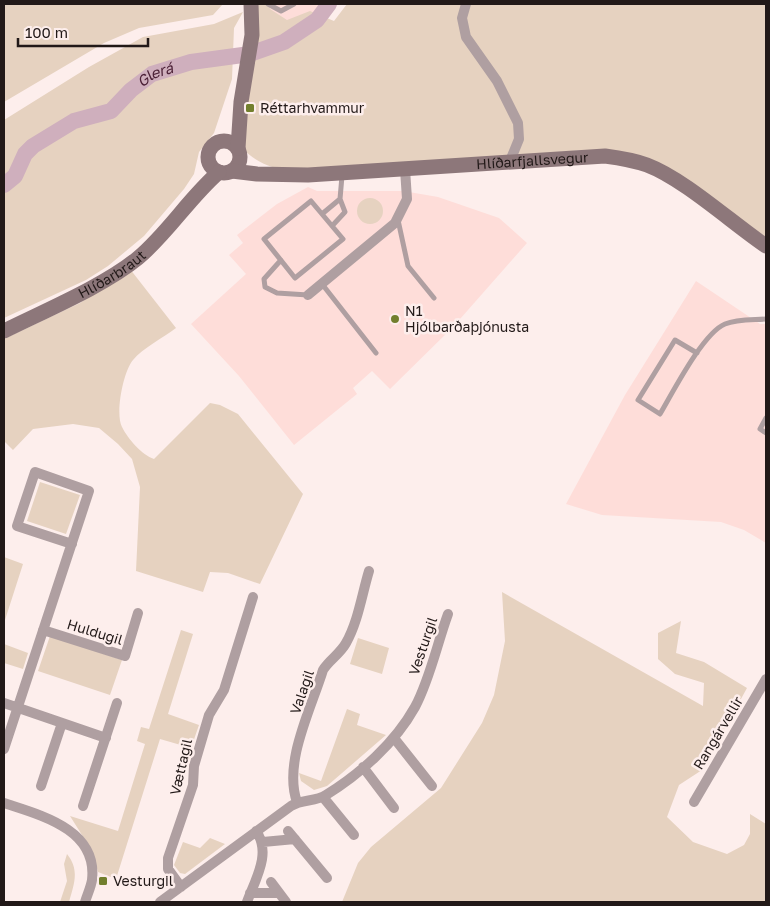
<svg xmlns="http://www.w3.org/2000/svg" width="770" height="906" font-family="'Golos Text',sans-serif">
<rect width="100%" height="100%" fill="#fdeeec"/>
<path fill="#feddd9" d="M263,4H323L300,27L279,34Z
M308,187L317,191H403L438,197L499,218L527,243L453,327L390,389L372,371L353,388L357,394L294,445L239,376L191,324L246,274L229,255L243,243L237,235L277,204Z
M696,281L760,324H766V543L744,530L721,522L602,515L566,504L625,395Z"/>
<path fill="#e6d2c0" d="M4,4H223L213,15L139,28L104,43L4,102Z
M257,4H269L270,9L287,20L310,11L334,21L347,4H766V237L647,160L586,150L295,172C274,169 258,164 243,149Z
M243,12L234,28L232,79L214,133L199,152L194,174L184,189L144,236L108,266L86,280L4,318V120L89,67L143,37L214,24Z
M357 211a13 13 0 1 1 26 0a13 13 0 1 1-26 0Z
M130,269L176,328C163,338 143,348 133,360C123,372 115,414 122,427C128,439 142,455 154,459L210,403L220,405L238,414L303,494L260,584L228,573L210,572L203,592L136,571L140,487L132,459L118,444L99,428L73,424L33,429L13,450L4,441V339L80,303Z
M40,482L80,495L66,534L27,521Z
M4,557L23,564L5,620H4Z
M502,592L703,706L704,683L675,674L658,659V633L681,621L676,653L704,662L747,688L702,770L679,785L667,817L693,842L727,854L744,845L750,834V814L766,824V902H342L358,863L371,847L441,788L482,723L494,695L505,641Z
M181,630L193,634L168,714L199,725L191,748L160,739L116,879L98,872L92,851L70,816L118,831L145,744L137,741L141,727L149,729Z
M50,636L122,660L110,695L38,671Z
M358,638L389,648L382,674L350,664Z
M4,644L28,653L23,669L4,663Z
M347,709L360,714L357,725L386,735L327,786L314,790L301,781L299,773L321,781Z
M210,838L225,844L185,874L180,873L174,865L183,842L200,848Z
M67,854C80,870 74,884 69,902H60L67,881L64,864Z"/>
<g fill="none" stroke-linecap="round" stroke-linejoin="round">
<path stroke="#cfafbd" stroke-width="16" id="s1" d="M4,185L15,176L25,154L33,146L74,121L111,111L131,90L152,74L191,62L250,54L284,42L317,20L329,4"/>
<path stroke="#af9fa1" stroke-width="5" d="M268,4L281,11L294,4
M311,201L343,239L295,278L264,239Z
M322,214L340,199
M398,220L408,266L434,298
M332,226L345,212L340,199L342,176
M281,260L264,279L265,287L277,293L308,295
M322,284L376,353
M697,353L675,340L638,400L660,414C673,392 703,333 725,324C737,319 752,320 766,319
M766,418L760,429L766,433"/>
<path stroke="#af9fa1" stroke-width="10" d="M466,4L462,18L466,37L497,81L518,123L519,139L510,161
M308,295L395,223L407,199L405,169
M43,630L125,656L138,613
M4,703L106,738
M394,738L432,786
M4,749L89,491L35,472L17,526L72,544
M363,767L394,808
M41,786L62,723
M323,797L354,835
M297,802C283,763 311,709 323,670C329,660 340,654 346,643C358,622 362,594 369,571
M694,802L766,679
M4,803C40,815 98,829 92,880C91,887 87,895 85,902
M83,806L117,703
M288,831L327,878
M263,842L295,839
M271,882L286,902
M181,887L168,869V858L193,785L194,766L209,715L224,690L253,597
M250,893H279
M160,902L291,806C302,799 315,802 326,795C360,774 395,743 415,707C430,679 437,644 448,614
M247,902C255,880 272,853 256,831"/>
<g stroke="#8d777a" stroke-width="15">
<circle cx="224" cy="157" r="16"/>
<path d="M238,148L241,102L252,35L251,4"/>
<path id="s2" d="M232,171L257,174L308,175L605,156C620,158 633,160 647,165C684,179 732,223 766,246"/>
<path id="s3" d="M4,331C44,311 104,286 138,258C168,233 189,198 219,172"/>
</g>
</g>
<g fill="#727f2d" stroke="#fdeeec" stroke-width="2">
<rect x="245" y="103" width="10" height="10" rx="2.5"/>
<circle cx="395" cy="319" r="5"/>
<rect x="98" y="876" width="10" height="10" rx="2.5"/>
</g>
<g text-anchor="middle" stroke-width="5" stroke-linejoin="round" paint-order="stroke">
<g font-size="14" fill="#221918" stroke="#fdeeec" text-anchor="start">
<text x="260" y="113">Réttarhvammur</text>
<text x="405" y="316">N1<tspan x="405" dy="16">Hjólbarðaþjónusta</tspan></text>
<text x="113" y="886">Vesturgil</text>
</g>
<g font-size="14" fill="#221918" stroke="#fdeeec">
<text dy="5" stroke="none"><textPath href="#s2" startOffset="301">Hlíðarfjallsvegur</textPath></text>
<text dy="5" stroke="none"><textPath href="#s3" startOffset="122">Hlíðarbraut</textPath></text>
<text transform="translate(95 632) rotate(17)" y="5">Huldugil</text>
<text transform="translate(423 646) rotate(-71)" y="5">Vesturgil</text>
<text transform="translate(302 692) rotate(-71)" y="5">Valagil</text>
<text transform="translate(718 733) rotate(-59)" y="5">Rangárvellir</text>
<text transform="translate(181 767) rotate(-77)" y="5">Vættagil</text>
</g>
<g font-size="15" font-style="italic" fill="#4d2238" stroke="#fdeeec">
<text dy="5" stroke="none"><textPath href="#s1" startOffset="194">Glerá</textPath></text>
</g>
</g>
<rect width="770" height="906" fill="none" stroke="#221918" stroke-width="10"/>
<path d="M18 38v8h130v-8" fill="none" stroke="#221918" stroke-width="2.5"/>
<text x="25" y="38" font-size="15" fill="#221918" stroke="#fdeeec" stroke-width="4" paint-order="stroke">100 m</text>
</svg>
